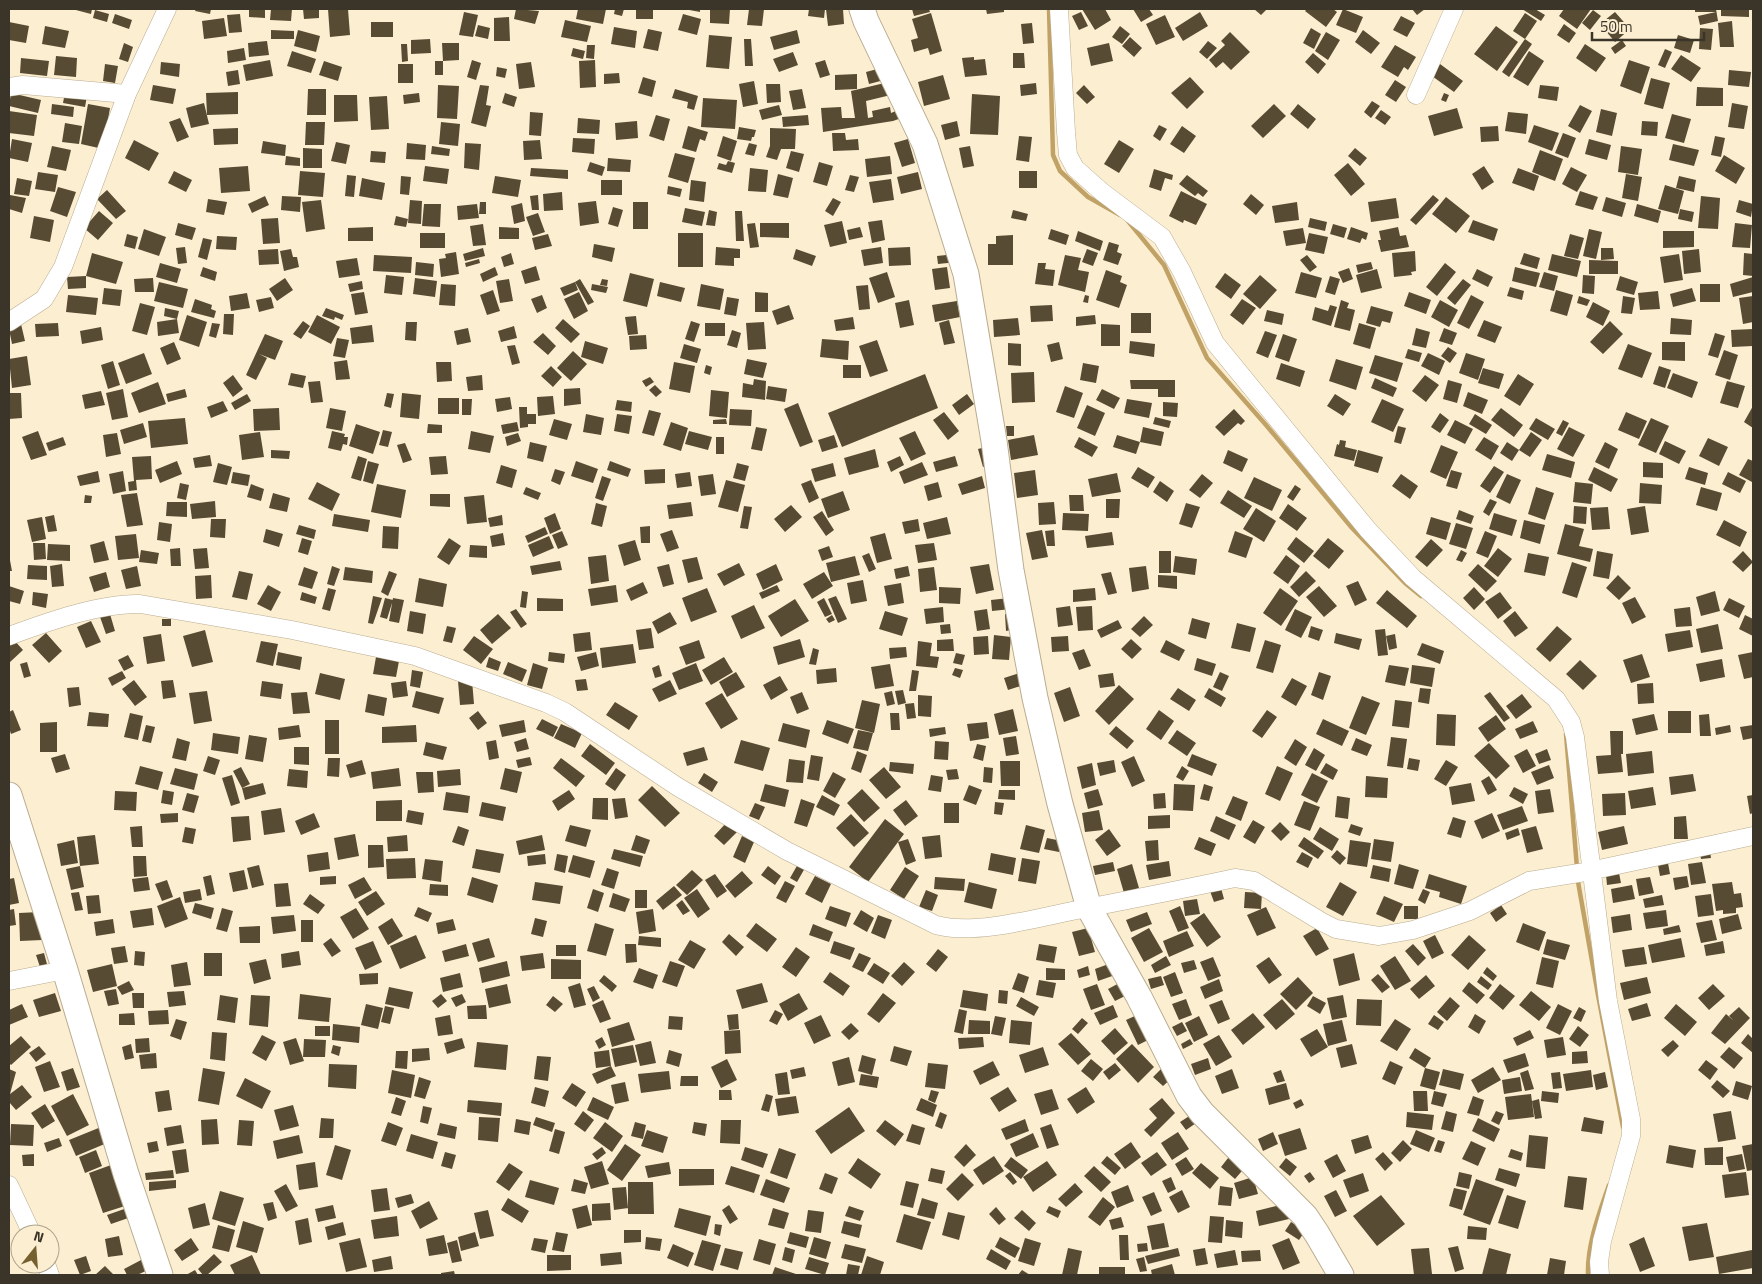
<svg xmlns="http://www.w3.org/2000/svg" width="1762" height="1284" font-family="'Titillium Web',sans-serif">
<rect width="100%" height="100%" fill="#fceed1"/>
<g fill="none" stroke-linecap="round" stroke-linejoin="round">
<path stroke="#c0a266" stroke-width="4.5" d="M1049,9L1053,155L1060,171L1088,197L1120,215
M1128,221L1164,265L1207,358L1266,425L1352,528L1405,583L1421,596
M1566,734L1577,868
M1577,876L1598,995L1623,1127
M1588,1275C1587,1244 1599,1214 1609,1185"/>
</g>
<path fill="#574b33" d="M72,9H92L91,14Z
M196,9H211L210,14L195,11Z
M249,9H265V18L249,17Z
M271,9H292L291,21L270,20Z
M303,9H319V18L304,19Z
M328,9H348L350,35L330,37Z
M516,9L539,11L535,24L514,19Z
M578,9H606L603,24L576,19Z
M615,9H624L622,16L614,14Z
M636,9H653V19H636Z
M684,9H700V12Z
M710,9H730L729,24L710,23Z
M749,9H764L762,26L747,25Z
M809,9H825L824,18L808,16Z
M826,9H843L844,24L828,26Z
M912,9H929L930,12L914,16Z
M986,9H1004V12L987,14Z
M1082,9H1105L1111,20L1095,30Z
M1133,9H1149L1153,15L1141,22Z
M1254,9H1267L1261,15Z
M1307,9H1333L1337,12L1326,27L1305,11Z
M1343,9L1363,17L1356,33L1336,25Z
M1412,9H1425L1417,15Z
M1522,9H1535L1545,15L1541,21Z
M1564,9H1591L1577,29L1559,16Z
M1695,9H1716L1718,21L1700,25L1698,16L1716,12H1695Z
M1721,9H1749V17L1721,16Z
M95,10L109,14L107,22L93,18Z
M1593,10L1601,16L1590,30L1582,23Z
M464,12L478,15L473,37L459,35Z
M1081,12L1088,26L1079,30L1072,16Z
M1200,12L1208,26L1183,41L1175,28Z
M1615,12L1630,29L1615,42L1600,24Z
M931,13L942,51L930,55L928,48L914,52L911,40L918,38L912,19Z
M1525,13L1537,21L1525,39L1513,31Z
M115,14L132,20L129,29L112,23Z
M240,14L242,32L229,33L227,15Z
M683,14L701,19L697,35L678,30Z
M1165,15L1175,37L1156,45L1146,24Z
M1401,16L1415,23L1407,37L1393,30Z
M509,17L510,41H494V18Z
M224,18L227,36L204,39L202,21Z
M565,20L591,26L587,42L561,37Z
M1732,21L1734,47H1720L1718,23Z
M9,22L29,26L26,43L9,40Z
M371,22H393V37H371Z
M1032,23L1034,43L1023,44L1021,24Z
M1564,24L1576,33L1569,43L1557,35Z
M478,25L490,28L488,39L475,36Z
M45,26L69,31L65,48L42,44Z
M1120,26L1130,34L1122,44L1112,37Z
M1496,26L1518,42L1497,71L1474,54Z
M614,27L637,31L635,48L611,44Z
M1311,28L1321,34L1314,49L1303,43Z
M1700,28L1713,29L1711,50L1699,49Z
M648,29L662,32L658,51L643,48Z
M271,30L294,31V39H271Z
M298,30L320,36L316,52L294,46Z
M797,30L800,43L774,50L770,37Z
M1363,30L1380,43L1371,54L1355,42Z
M1230,32L1250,52L1231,70L1223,62L1216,68L1209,60L1225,45L1221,41Z
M1326,32L1340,40L1328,60L1315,51Z
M709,35L732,37L729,69L706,67Z
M1678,35L1694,40L1690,53L1674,48Z
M1130,37L1142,48L1134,57L1122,46Z
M430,39L431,53L411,54V40Z
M744,39H751L753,66H745Z
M1525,39L1532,44L1509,77L1502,72Z
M1622,40L1626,46L1615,54L1611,48Z
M267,41L269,55L249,57L248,43Z
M1208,41L1217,48L1207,59L1199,52Z
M124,43L133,47L128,62L119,59Z
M442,43H459V60L443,61V75H435V61H443Z
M1109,43L1113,61L1091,66L1087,48Z
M401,44H407L408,61L402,62Z
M1585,44L1606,58L1596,72L1576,58Z
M587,45H595L594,59L586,58Z
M1395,45L1416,57L1408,70L1404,67L1398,77L1381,67Z
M244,48L246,60L228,63L227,51Z
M573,48L585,51L583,59L571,56Z
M1665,49L1672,52L1665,68L1658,65Z
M292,51L316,59L311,73L287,66Z
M1529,51L1544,61L1528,86L1513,77Z
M793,52L798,65L779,72L773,59Z
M1013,53H1024L1025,68H1013Z
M1313,53L1326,64L1318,74L1305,62Z
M1681,55L1701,68L1691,82L1671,69Z
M56,56L77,58L76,77L54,75Z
M974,57V60L985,59L987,75L965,77L962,58Z
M21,58L49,61L47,76L20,73Z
M270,60L273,76L246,81L243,65Z
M472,60L481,63L476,80L467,77Z
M595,60L596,87L580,88L579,61Z
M825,60L830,75L820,78L815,63Z
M1629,60L1650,67L1641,94L1620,86Z
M324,61L342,67L338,81L319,75Z
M161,62L180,64L179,77L160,74Z
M531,62L535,87L519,89L516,64Z
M105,64L118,66L115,83L103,81Z
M398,64H413V83H398Z
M1440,64L1463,81L1454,92L1432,76Z
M497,67L507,69L505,78L496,76Z
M885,67L888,79L869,84L866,72Z
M238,70L240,84L228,86L226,72Z
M1729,70L1751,72L1749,87L1728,85Z
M619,73L620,83L604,84V74Z
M857,74V89L835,90V75Z
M943,75L950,99L924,106L918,82Z
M643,77L656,81L652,97L638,93Z
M1190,77L1204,92L1187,109L1171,93Z
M1651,78L1670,83L1663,109L1644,104Z
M1395,80L1406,87L1396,102L1385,95Z
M754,81L758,104L743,107L739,84Z
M893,81L899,93L866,101L868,118L873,117L872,111L890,107L891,113L903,108L907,116L893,121L823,132L821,108L841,107L842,118H855L851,91Z
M1036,83L1037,94L1021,96L1020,85Z
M766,84H780L781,102L767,103Z
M153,85L176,89L173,104L150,100Z
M438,85L459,86L457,119L437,118Z
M480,85L489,86L486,105L491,106L486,127L471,123Z
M1084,85L1095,97L1087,104L1076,93Z
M1540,85L1559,87L1557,101L1538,98Z
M1697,87L1723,88V106H1696Z
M308,89H326V115H307Z
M675,89L698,96L694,110L687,108L688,102L672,98Z
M802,89L806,108L793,110L789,91Z
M65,92L87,96L85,107L63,103Z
M238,92V114L207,115L206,93Z
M11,93L41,100L38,113L9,106Z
M419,93L420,102L404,104L403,95Z
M505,93L517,97L514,107L502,103Z
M1444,93L1449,95L1446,102L1441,100Z
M972,94L1000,96L998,135L970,134Z
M334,95H357L358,121L334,122Z
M387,96L389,129L371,130L369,97Z
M703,98L737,100L735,129L701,127Z
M1372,101L1380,106L1371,118L1364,112Z
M204,103L209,124L191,128L186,108Z
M1732,103L1748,106L1744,129L1728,127Z
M52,104L74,107L73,117L51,114Z
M88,104L110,108L103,149L81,144Z
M1274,104L1286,116L1263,138L1251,126Z
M1298,104L1316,119L1308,129L1290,114Z
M779,105L782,115L762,120L759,110Z
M1580,105L1592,111L1580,133L1568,126Z
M1457,108L1463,128L1434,136L1428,116Z
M1601,109L1617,113L1612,136L1596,132Z
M1381,110L1391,117L1385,125L1375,118Z
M9,111L37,115L34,136L9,133Z
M530,112L543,113L541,136L529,135Z
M1508,112L1528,114L1526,134L1505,131Z
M1672,114L1691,119L1684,143L1665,138Z
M656,115L670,119L664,141L649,136Z
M808,115L809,125L783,127L782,117Z
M180,118L189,137L177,142L169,122Z
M578,118L600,120L599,134L577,133Z
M637,121L638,138L616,140L615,123Z
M957,121L960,136L945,140L941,125Z
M1642,121L1658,122L1657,136L1641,135Z
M306,122H325L324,145H305Z
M441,122L460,124L458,146L439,144Z
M65,123L82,126L79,144L62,142Z
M1159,125L1167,129L1160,141L1153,136Z
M1534,125L1559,133L1552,151L1528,142Z
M688,126L708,132L705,141L700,139L696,152L682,148Z
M1182,126L1196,136L1184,153L1170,144Z
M1498,126L1499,141L1481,142L1480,127Z
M739,127L756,130L754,137H752L751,141L737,139Z
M238,128V144L214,145L213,129Z
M770,128L796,129L795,149H781L777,160L766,157L770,146Z
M832,133H845L846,140L858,139L859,150L833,151Z
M1563,133L1576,138L1568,158L1555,153Z
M723,136L737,141L731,161L717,156Z
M1019,136L1032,137L1029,162L1016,160Z
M1715,136L1725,138L1721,157L1711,155Z
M573,138L595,139L594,154L572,152Z
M12,139L32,143L28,162L9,158Z
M908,139L915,163L902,167L894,143Z
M1589,139L1611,145L1607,160L1585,154Z
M134,140L159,153L149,171L125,158Z
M540,140L542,159L524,160L523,141Z
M1119,140L1134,149L1119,173L1104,164Z
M263,141L286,145L285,156L261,153Z
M336,142L350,145L346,164L331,161Z
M407,143L426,145L425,160L406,159Z
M465,143L481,144L479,170L464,168Z
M749,143L757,145L754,156L745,154Z
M1673,144L1699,150L1694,166L1669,160Z
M52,146L71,150L66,171L47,167Z
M432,146L450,149L449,156L431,154Z
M970,146L974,166L963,168L959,148Z
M1621,146L1642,149L1638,175L1618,172Z
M303,148L322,149V168H303Z
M1355,148L1367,158L1360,166L1348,156Z
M1540,150L1563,159L1555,181L1532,172Z
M371,151L386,152L385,163L370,162Z
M791,151L804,154L799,172L786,168Z
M675,153L695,158L688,183L668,177Z
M1724,155L1745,168L1736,184L1715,171Z
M286,156L300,158V166L285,165Z
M890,156L892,174L867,177L865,159Z
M608,158L631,160L630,172L607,171Z
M728,161L735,163L732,173L717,169L719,163L726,165Z
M590,162L605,167L602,176L587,171Z
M819,162L833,166L827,186L813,182Z
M1348,163L1365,184L1351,196L1334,175Z
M248,166L250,191L221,193L219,168Z
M425,166L449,169L447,184L423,181Z
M1484,166L1494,182L1482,190L1472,174Z
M1571,167L1587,175L1577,192L1562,184Z
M531,168L568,170V179L530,176Z
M750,168L768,170L766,192L748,191Z
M1518,168L1539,176L1534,191L1512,183Z
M1154,169L1173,175L1172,180L1165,178L1161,191L1149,187Z
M174,171L192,180L186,192L168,183Z
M300,171L325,173L323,197L298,195Z
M1019,171H1037V188H1019Z
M38,172L58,175L55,192L35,189Z
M918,172L922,189L901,194L897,177Z
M778,174L793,178L788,198L773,195Z
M1626,174L1642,177L1638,201L1622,198Z
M347,175L356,176L354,197L345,196Z
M850,175L859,177L854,192L845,190Z
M1187,175L1208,191L1203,197L1198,193L1195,196L1179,184Z
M401,176L411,177L409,195L400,194Z
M495,176L521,180L518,197L492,193Z
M1679,176L1696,180L1694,192L1676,188Z
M17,178L32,181L29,196L14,194Z
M362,178L385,183L382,200L359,196Z
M891,179L894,200L873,203L869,182Z
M601,180H622V195H601Z
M691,180L706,182L704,202L689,200Z
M1665,185L1684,191L1678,214L1658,209Z
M668,186L682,189L680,197L667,194Z
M58,187L76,192L67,217L50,211Z
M107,190L126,211L116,219L97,199Z
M1181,191L1207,204L1196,225L1184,220L1183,223L1169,216Z
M1580,191L1598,197L1593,210L1575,205Z
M562,192L563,210L544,211L543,194Z
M1251,194L1264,205L1256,215L1243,204Z
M10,195L26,198L22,213L9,209Z
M538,195L539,210H532L530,196Z
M1433,195L1439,200L1416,225L1410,220Z
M265,196L269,205L252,213L248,204Z
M282,196L301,197L300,212L281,210Z
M1701,196L1720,198L1718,229L1698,228Z
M1446,197L1470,216L1456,233L1432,214Z
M1606,197L1626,203L1622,217L1602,211Z
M833,198L841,202L833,216L825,211Z
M1396,198L1399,218L1371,222L1368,202Z
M208,199L227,202L224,215L206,212Z
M321,200L325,229L306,232L302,202Z
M410,200L422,201L421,224L408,223Z
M1739,200L1753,204L1751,217L1736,212Z
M596,201L599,223L580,226L578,203Z
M480,202H486V214H479Z
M633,202H648V229H633Z
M1297,202L1299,220L1275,223L1272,206Z
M522,203L525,221L514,224L511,206Z
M424,204H441L440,227L422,226Z
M477,204L479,218L458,220L457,206Z
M1637,204L1661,211L1658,223L1634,216Z
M613,207L623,210L618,227L608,224Z
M685,208L705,212L702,226L682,222Z
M1680,209L1694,212L1692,222L1678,219Z
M709,210L717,212L715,226L706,225Z
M1013,210L1028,214L1026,221L1011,218Z
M99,211L113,223L98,240L84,228Z
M735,211H742L744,241H736Z
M538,213L545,232L533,236L526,217Z
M34,216L54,220L50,242L30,238Z
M396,216L408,219L406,227L394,225Z
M278,218L280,243L263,244L261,219Z
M1310,218L1327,222L1325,231L1308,227Z
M882,220L885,240L872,243L868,222Z
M1473,220L1498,229L1494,241L1468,232Z
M842,221L847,243L830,247L824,225Z
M178,223L196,228L192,240L175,235Z
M755,223L759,247L750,248L747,224Z
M760,223H789V238L760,237Z
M1735,223L1752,225L1750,248L1732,247Z
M483,224L486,245L473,246L470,226Z
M1333,224L1347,228L1344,238L1330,234Z
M373,227V241H348V228Z
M499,227L519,228V239H499Z
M860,227L863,237L849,240L847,230Z
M1351,227L1368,233L1366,240L1362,238L1360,243L1347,239Z
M1398,227L1400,236L1406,235L1409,247L1381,252L1378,240H1381L1379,231Z
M1303,228L1306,243L1286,246L1283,231Z
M144,229L166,237L159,256L138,249Z
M1051,229L1069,235L1066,245L1048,239Z
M1589,229L1602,232L1596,259L1583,256Z
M1078,231L1103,241L1100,251L1075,241Z
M1663,231H1694V247L1663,248Z
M420,233H445V248H420Z
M678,233H703V267H678Z
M1309,233L1328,237L1324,254L1305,250Z
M127,234L138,237L135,249L124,246Z
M548,234L552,246L535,250L532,238Z
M1570,234L1584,238L1578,259L1564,256Z
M1013,235V265H988V244H996V236Z
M217,236L237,237L236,250L216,249Z
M203,238L212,240L207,260L198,257Z
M1109,242L1119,245L1117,252L1122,254L1118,265L1103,260Z
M594,244L615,248L612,262L592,257Z
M185,247L187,263L178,264L176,248Z
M716,247L740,249V258H734V266L715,265Z
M881,247L883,263L864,266L861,250Z
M910,247L911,265L889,266L888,248Z
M483,248L485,256L465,261L463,254Z
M1601,248H1613L1614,259L1601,260Z
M278,249L279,264L259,265L258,250Z
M291,249L293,257H297L299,267L284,271L280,251Z
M796,249L816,256L812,266L793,259Z
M1087,249L1098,253L1093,266L1082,262Z
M1699,249L1701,272L1684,274L1682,251Z
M1415,251L1416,271L1411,272L1412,275L1394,277L1392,253Z
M456,252L459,274L441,277L439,259L446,258L445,254Z
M92,253L123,262L116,284L86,276Z
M511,253L514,264L504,267L501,257Z
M1524,253L1540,258L1537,269L1520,264Z
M1744,253L1753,254V276L1743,275Z
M956,254L957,262L938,264L937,256Z
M1552,254L1581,261L1577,277L1548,270Z
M1679,254L1683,280L1664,283L1660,257Z
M374,255L412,257L411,273L373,271Z
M1065,255L1081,258L1078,270L1089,272L1085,292L1058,285Z
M1307,255L1317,267L1310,272L1300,260Z
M357,258L360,275L339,278L336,261Z
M479,259L480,263L466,267L465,263Z
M1589,260L1618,261V274H1589Z
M416,262L434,264L433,277L415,275Z
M1371,262L1373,269L1358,273L1356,265Z
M160,263L181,269L177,283L156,277Z
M1038,263H1046L1045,269L1055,270L1053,286L1035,284Z
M1445,263L1456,272L1437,296L1426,287Z
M536,266L540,280L525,284L521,271Z
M203,267L217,272L215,281L200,276Z
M495,267L498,275L483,282L480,274Z
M947,267L950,288L935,290L932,269Z
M1515,267L1540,273L1536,287L1512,281Z
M1349,268L1353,279L1343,283L1338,272Z
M1377,269L1382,288L1361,293L1356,275Z
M1477,269L1493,277L1488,287L1472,279Z
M1106,270L1122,276L1120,282L1127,285L1119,308L1096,300Z
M887,272L895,297L878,303L869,278Z
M1301,272L1322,278L1316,298L1295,293Z
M1544,272L1558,276L1554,291L1539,287Z
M630,273L654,279L647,307L623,301Z
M1225,273L1241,285L1231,299L1215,287Z
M386,275L404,277L402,295L384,293Z
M1260,275L1277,290L1260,309L1243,294Z
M1583,275L1595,276L1594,294L1582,293Z
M86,276V288L68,289L67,277Z
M1330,276L1340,279L1335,295L1325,292Z
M1620,276L1638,282L1634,295L1616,290Z
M1753,277V292L1733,297L1730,284Z
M153,278L154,292H135L134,279Z
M285,278L293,290L277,301L269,289Z
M415,278L437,281L435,297L413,294Z
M509,279L513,301L500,303L496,281Z
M580,279L594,302L588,305L575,282Z
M602,279L608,280L607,286L600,285Z
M1463,279L1471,285L1455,305L1447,298Z
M362,281L363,289L350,292L348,284Z
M159,282L188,289L183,308L154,301Z
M575,282L578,290L564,296L560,288Z
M660,282L685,288L681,302L657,296Z
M441,284L456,285L455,306L439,305Z
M592,284L608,287L606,293L591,290Z
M701,284L724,289L720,310L697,306Z
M1700,284H1720V302H1700Z
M868,285L870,309L859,310L856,286Z
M1510,287L1524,291L1522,300L1507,296Z
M104,288L122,290L120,306L102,304Z
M1692,288L1696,301L1673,307L1670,294Z
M493,290L500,311L487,315L480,295Z
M1556,290L1573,295L1567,316L1550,311Z
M1658,291L1660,309L1640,310L1638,293Z
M364,292L368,313L355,315L351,294Z
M579,292L588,311L574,319L564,299Z
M755,292L768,293V312H755Z
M1409,292L1431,300L1426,314L1404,306Z
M247,293L250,308L231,311L229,296Z
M68,295L98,298L96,315L66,312Z
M542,295L547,308L537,313L531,299Z
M1085,295L1089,296L1088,303L1083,302Z
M1471,295L1484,302L1469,329L1457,323Z
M1579,296L1590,300L1587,306L1577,303Z
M1623,296L1635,298L1632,314L1621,313Z
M1753,296V322L1743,324L1739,298Z
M271,297L274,308L259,312L256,300Z
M727,297L739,299L736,316L724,314Z
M195,299L212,305L211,309L216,311L214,318L191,312Z
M1242,299L1256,308L1243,325L1230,315Z
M909,300L914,325L900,328L895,303Z
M1341,300L1349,303L1347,308L1355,310L1350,331L1334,327Z
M1440,300L1458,310L1449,327L1431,317Z
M957,301L960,317L935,322L932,305Z
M1593,302L1610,311L1603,326L1586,317Z
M140,303L155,307L147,335L132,331Z
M789,305L794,319L777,325L772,311Z
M1052,305L1053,321L1031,322L1030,306Z
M1330,305L1337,307L1331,326L1312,320L1315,307L1328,311Z
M1371,306L1393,312L1390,323L1382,321L1380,327L1366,323Z
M165,308L179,311L177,319L179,333L158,336L157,322L177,319L164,316Z
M326,308L344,315L342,320L335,317L334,320L322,316Z
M1267,310L1284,314L1282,325L1264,321Z
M1131,313H1151V333H1131Z
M224,314H234L233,335L223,334Z
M187,315L207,322L199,347L179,340Z
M317,315L340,327L331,344L308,332Z
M1095,315L1096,324L1076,326V317Z
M636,316L638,334L628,335L625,317Z
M853,317L855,329L836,331L834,320Z
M1018,318L1020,335L994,337L993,320Z
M1671,318L1692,320L1691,335L1670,334Z
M563,319L580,334L571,343L555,328Z
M949,320L955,343L944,345L939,323Z
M1484,320L1502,327L1495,343L1477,336Z
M303,321L310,326L301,339L293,334Z
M691,321L700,324L694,342L685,339Z
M1610,321L1623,334L1603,354L1590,342Z
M406,322H417L416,341L405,340Z
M764,322L766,349L748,350L746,323Z
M58,323L59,336L36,337L35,324Z
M212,323L220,324L216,338L209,336Z
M705,323H725V336H705Z
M1359,323L1376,328L1370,349L1353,344Z
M21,324L25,341L12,344L9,329Z
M1101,324L1120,325V346H1101Z
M372,325L374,342L352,344L350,328Z
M514,326L517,338L501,342L498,331Z
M101,327L103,340L82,344L80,331Z
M468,328L471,342L457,345L454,331Z
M1416,328L1430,332L1426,348L1412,345Z
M1444,328L1457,333L1452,345L1439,341Z
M1753,329V346L1732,347L1731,330Z
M732,330L741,333L737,348L727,345Z
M1265,331L1277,335L1268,358L1256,353Z
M543,333L556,346L548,355L533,342Z
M1715,333L1725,336L1718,358L1708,355Z
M265,334L283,341L275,360L259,354L267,358L256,380L246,375Z
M1283,334L1297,339L1289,362L1275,357Z
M646,335L647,349L630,350L629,336Z
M337,338L349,340L345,358L333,356Z
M822,339L849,341L848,360L820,357Z
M877,340L888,371L870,377L859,346Z
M585,341L608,348L603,364L581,357Z
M1130,341L1155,344L1154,357L1129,353Z
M174,342L181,359L167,365L160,348Z
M1059,342L1063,359L1051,362L1047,345Z
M1662,342H1685V361L1662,360Z
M1008,343L1021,344V366L1008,365Z
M684,344L701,349L697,363L680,358Z
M1628,344L1652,353L1642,378L1618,369Z
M515,345L520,363L512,365L507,346Z
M1448,347L1457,353L1450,363L1441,356Z
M1408,349L1422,353L1419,362L1405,358Z
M1724,350L1738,355L1730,380L1715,375Z
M573,351L587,364L571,381L557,368Z
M144,353L152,374L126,384L118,363Z
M1428,353L1445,361L1439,375L1421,366Z
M1466,353L1485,359L1478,380L1459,373Z
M1375,355L1403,363L1397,382L1369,373Z
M27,356L31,385L12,388L9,359Z
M747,359L767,363L763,378L744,374Z
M1336,359L1363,367L1356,390L1329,381Z
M347,360L350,379L336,380L334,362Z
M113,361L120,385L108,389L101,365Z
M436,362H451L452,381L437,382Z
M674,362L695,366L690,393L669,389Z
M1083,363L1099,366L1096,383L1080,380Z
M1281,363L1305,371L1300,387L1276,379Z
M706,365L712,367L710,375L704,373Z
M843,365H861V378H843Z
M551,366L562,377L553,387L541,376Z
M1659,366L1671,370L1665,388L1653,384Z
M1483,368L1504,374L1499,389L1478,383Z
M1034,372L1035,402L1012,403L1011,373Z
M291,373L306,376L303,388L288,385Z
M1673,373L1698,382L1692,398L1667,388Z
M925,374L938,408L842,447L828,413Z
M1518,374L1534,384L1520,406L1504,396Z
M233,375L243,389L233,397L223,383Z
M482,375L483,390L468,391L466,377Z
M1425,375L1439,385L1426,402L1412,391Z
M650,377L654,382L646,387L642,381Z
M1375,378L1397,388L1393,397L1371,388Z
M754,379L766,381L765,400L742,397L743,383L753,385Z
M1130,380H1175V397H1158V389H1131Z
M1448,380L1462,384L1457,403L1443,399Z
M320,381L323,402L311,403L308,382Z
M1727,381L1745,386L1738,408L1720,403Z
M158,382L166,404L139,413L131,393Z
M655,385L662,392L656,397L649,390Z
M768,386L787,389L785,402L766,399Z
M1065,386L1083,393L1074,418L1056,412Z
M580,388L581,404L564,406V389Z
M123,389L128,417L112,420L106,393Z
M185,389L187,397L168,402L166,394Z
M1102,389L1120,398L1114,409L1096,400Z
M711,390L729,392L727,418L709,416Z
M101,391L105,405L85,409L82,395Z
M1468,392L1488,400L1482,414L1463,406Z
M9,393H21L22,418L9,419Z
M387,393L394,394L391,408L384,406Z
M402,393L421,395L419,419L400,417Z
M247,394L251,401L235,410L231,403Z
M967,394L974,404L959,415L952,405Z
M1335,394L1351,404L1343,416L1327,406Z
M553,396L555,414L538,416L537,397Z
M510,397L512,409L497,412L495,399Z
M438,398H459V414H438Z
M462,399H472L471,415H462Z
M1127,399L1152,403L1149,418L1124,413Z
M1382,399L1404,409L1393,432L1371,422Z
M617,400L632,402L631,412L615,410Z
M223,401L228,411L211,418L207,407Z
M1163,402L1178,403L1177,417L1163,416Z
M798,403L813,442L800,447L784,409Z
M1087,405L1105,413L1095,436L1077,428Z
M1753,406V428L1744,422Z
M519,407H527V414H536V424H528V427L520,428Z
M279,408L280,430L254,431L253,409Z
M330,408L346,411L342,431L326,428Z
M1501,408L1523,425L1514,437L1491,420Z
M730,409L752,410L751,426L729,425Z
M1234,409L1245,421L1241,425L1238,423L1224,436L1215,427Z
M649,410L661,413L654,436L642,433Z
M944,412L959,431L948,440L933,420Z
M1626,412L1647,421L1639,439L1618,430Z
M1440,413L1449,420L1440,433L1431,427Z
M586,414L604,418L601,435L583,432Z
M617,414L632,416L629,434L614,431Z
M1475,414L1492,425L1486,434L1469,424Z
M1155,417L1171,421L1169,428L1153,424Z
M185,418L188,444L151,448L148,421Z
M1536,418L1555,429L1548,440L1529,429Z
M1651,418L1669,426L1656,453L1638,445Z
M554,419L572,424L567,440L549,435Z
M726,419L727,424H713V420Z
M1455,420L1473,429L1465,444L1447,435Z
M1563,420L1569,423L1562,436L1556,433Z
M517,422L519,431L503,434L501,425Z
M671,422L688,428L681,451L663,445Z
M143,423L147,437L124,444L120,430Z
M356,424L380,432L373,454L349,446Z
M428,424L442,425V433H427Z
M1006,426H1014V436H1007Z
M1398,426L1406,428L1401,444L1394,442Z
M756,427L767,429L762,451L751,449Z
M1143,427L1164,432L1161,446L1140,442L1136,454L1113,447L1117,435L1140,442Z
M1569,427L1585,435L1573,457L1557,449Z
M383,430L392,432L388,447L379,445Z
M38,431L47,455L31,460L22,437Z
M332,431L345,434L344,437H348L347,445L343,444L341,451L328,448Z
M471,431L494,436L490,453L468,449Z
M689,431L712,437L708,450L685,444Z
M915,431L926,454L911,461L899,438Z
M260,432L264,457L242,460L239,435Z
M1531,432L1542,440L1530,457L1519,450Z
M117,433L121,454L106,457L103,435Z
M518,433L521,441L507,446L505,437Z
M834,435L838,447L822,452L818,440Z
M1034,435L1038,455L1011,460L1008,440Z
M63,437L66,445L49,451L46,443Z
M716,437H724V454H716Z
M1079,437L1098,447L1092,457L1074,447Z
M1484,437L1499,446L1491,460L1475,450Z
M1708,438L1728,447L1719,466L1699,456Z
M1340,440L1346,441L1345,447L1357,450L1354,461L1334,456L1337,444L1339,445Z
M1665,441L1686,451L1679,464L1659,454Z
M530,442L547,446L543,462L527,458Z
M1507,442L1519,450L1512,461L1500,453Z
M1605,442L1618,449L1609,469L1595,462Z
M405,443L412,460L403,463L397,445Z
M1441,445L1458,452L1446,479L1430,472Z
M986,447L991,464L983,467L978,449Z
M875,449L879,467L849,475L844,458Z
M271,450L290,451L289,459L271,458Z
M1228,450L1248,459L1242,472L1223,463Z
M1358,450L1383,457L1378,473L1354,466Z
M1547,454L1575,462L1571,478L1542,470Z
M210,455L212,466L195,468L193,458Z
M151,456L152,479L136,480L137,490L129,491L128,482L134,481L132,457Z
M358,456L367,459L361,481L351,478Z
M446,456L448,474L431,475L429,457Z
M900,456L904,465L891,472L887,462Z
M955,456L958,466L936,472L933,462Z
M1748,459L1753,461V479L1752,482L1739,475Z
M177,461L182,474L160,483L155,470Z
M368,461L379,464L373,484L363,481Z
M576,461L598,469L593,483L571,476Z
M610,461L631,469L628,477L607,470Z
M922,462L928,475L904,484L899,472Z
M1643,462L1663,463V478L1643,477Z
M218,463L232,467L227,485L213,482Z
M737,463L749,466L745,481L733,478Z
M833,463L836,476L815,482L811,469Z
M501,465L517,470L512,488L496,483Z
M1494,466L1504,472L1490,493L1480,486Z
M1138,467L1155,477L1148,488L1131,478Z
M1594,467L1618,479L1611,492L1588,480Z
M1689,467L1708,473L1705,485L1685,479Z
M555,469L565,472L560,485L551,481Z
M665,469V483L645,484L644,470Z
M1035,470L1038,495L1017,498L1014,473Z
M1451,470L1462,473L1457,489L1446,486Z
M98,471L100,482L80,486L77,476Z
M123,471L126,491L113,494L109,474Z
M233,472L250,475L248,486L231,483Z
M690,472L692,486L677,488L675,474Z
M1728,472L1746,481L1740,493L1722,484Z
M1117,473L1121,492L1092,497L1088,479Z
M713,474L716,494L701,496L698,476Z
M1202,474L1213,483L1200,498L1189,490Z
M1401,474L1418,486L1410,499L1392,486Z
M1507,474L1521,480L1510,504L1496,497Z
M602,476L611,479L603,501L595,498Z
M982,476L985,488L962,495L958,484Z
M1254,477L1282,490L1272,511L1244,498Z
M726,480L745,485L738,512L718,507Z
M811,480L819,498L809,503L801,484Z
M1160,481L1174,491L1167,502L1153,492Z
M317,482L340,494L332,511L308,499Z
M938,482L942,497L928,501L924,486Z
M1575,482L1593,484L1591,504L1573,502Z
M180,483L189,485L186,500L177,498Z
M1640,483L1662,485L1661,504L1639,503Z
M251,484L264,489L261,501L247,497Z
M377,484L406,490L401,518L371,512Z
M1295,485L1301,489L1293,501L1287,497Z
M526,487L541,493L538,500L523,494Z
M1536,487L1554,493L1545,520L1528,514Z
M1701,487L1722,493L1717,511L1696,505Z
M1228,490L1252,506L1244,518L1220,503Z
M843,491L850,510L828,518L821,499Z
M137,493L143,525L127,527L121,495Z
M273,493L290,498L287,512L269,508Z
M430,494H450V507L430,506Z
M85,495L92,496L91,503H84Z
M484,495L487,522L467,524L464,497Z
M1069,495H1083L1084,511H1070Z
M1106,499H1120L1119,518H1106Z
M1490,499L1497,502L1489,516L1483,512Z
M215,501L216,517L192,519L190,504Z
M167,502H187V517L166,516Z
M691,502L693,516L669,519L667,505Z
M1054,502L1056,524L1039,525L1038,503Z
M596,503L607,506L602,527L591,524Z
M1186,503L1200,507L1192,528L1179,524Z
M1288,504L1307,518L1297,531L1279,518Z
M791,505L802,517L785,532L774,519Z
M744,506L752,507L748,529L740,528Z
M1574,506L1587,507L1586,524L1573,523Z
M1645,506L1649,532L1631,535L1627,509Z
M1608,507L1610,529L1592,530L1590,508Z
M1256,508L1276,521L1264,542L1243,529Z
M1459,510L1474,516L1471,524L1456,519Z
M822,511L834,530L826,536L813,517Z
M555,513L561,529L550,534L544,518Z
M1063,513L1089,514L1088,531L1062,530Z
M1494,513L1517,520L1512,536L1489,529Z
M334,514L370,520L368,532L332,526Z
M54,515L57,531L48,532L45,517Z
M502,515L503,525L490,527L488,518Z
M42,517L46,539L32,542L27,520Z
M947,517L951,534L927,539L923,523Z
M1431,517L1451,523L1446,540L1426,534Z
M211,519H226L225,538L210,537Z
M918,519L920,531L905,534L902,522Z
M1524,520L1545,525L1540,544L1520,538Z
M1724,520L1747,532L1740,547L1716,535Z
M159,522L172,524L170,542L157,540Z
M1456,523L1473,528L1466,549L1449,544Z
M1565,524L1584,529L1579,546L1593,549L1590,562L1557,554Z
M299,525L316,530L314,539L296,534Z
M383,526L399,527L398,549L382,548Z
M650,526V543H641L640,527Z
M545,527L548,534L528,543L525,536Z
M266,529L283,534L279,547L263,542Z
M672,530L679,548L667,552L660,534Z
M1042,530L1048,557L1032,560L1026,533Z
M1054,530L1055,546H1047L1045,531Z
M562,531L568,545L558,549L552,535Z
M1235,531L1253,538L1246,558L1228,552Z
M1485,531L1497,536L1488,558L1476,553Z
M1112,532L1114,545L1087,548L1085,536Z
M503,533L505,545L492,547L490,536Z
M885,533L892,559L877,563L870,537Z
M136,534L139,558L118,560L115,536Z
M549,536L554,548L533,557L528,545Z
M1296,537L1314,551L1304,563L1287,549Z
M302,538L312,541L308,555L298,552Z
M449,538L461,546L449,565L437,557Z
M1328,538L1344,551L1329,569L1313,556Z
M1431,539L1443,550L1427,567L1415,557Z
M635,540L641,560L624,566L618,545Z
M104,541L109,560L94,563L90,545Z
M33,543H45L46,559L34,560Z
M934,543L937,560L918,563L915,545Z
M48,544L70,545V561L47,560Z
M470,545L487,546V558L469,557Z
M829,546L833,557L822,561L818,550Z
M180,548L181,566H171L170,549Z
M207,548L209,568L195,569L193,549Z
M1498,548L1512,559L1498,577L1484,566Z
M141,550L159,553L157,564L139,562Z
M1461,550L1467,553L1462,562L1456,560Z
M1159,551H1171V573H1159Z
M1597,551L1613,554L1609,579L1593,576Z
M1743,551L1753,562L1743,572L1732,562Z
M869,553L876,569L869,572L862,556Z
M1528,553L1549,557L1545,576L1524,572Z
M9,555L12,571H9Z
M606,555L609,581L591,584L588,557Z
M1286,555L1300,566L1288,584L1273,573Z
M855,556L860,575L831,582L826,563Z
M1175,556L1197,559L1195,575L1173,572Z
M697,557L703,579L688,583L682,560Z
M560,561L562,570L532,575L530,566Z
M1572,562L1587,567L1577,598L1562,593Z
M739,563L745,575L724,586L717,574Z
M62,564L64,586L52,587L50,566Z
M669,564L674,584L663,587L657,567Z
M776,564L783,580L763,590L756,574Z
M989,564L994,590L976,594L970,567Z
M1478,564L1497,581L1486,592L1468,575Z
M28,565L47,566V580L27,579Z
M137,566L141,586L126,589L121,570Z
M332,566L340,569L334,586L327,584Z
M908,566L910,576L896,579L894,569Z
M1146,566L1149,589L1132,592L1129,568Z
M304,567L318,572L312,589L298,585Z
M345,567L373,571L372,583L343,580Z
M934,567L937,590L920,592L918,569Z
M239,571L253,574L247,600L232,597Z
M389,571L397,574L388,596L381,592Z
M1306,571L1316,581L1299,597L1290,587Z
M106,572L110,587L94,592L89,577Z
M824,572L833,586L812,599L803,584Z
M1111,572L1117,593L1108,595L1101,574Z
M211,575L212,598L196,599L195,576Z
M1158,575L1177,576V589L1158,587Z
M1618,575L1631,588L1619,600L1606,588Z
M419,578L447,584L443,607L415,602Z
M863,580L867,601L851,604L847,583Z
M1358,581L1367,600L1355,606L1346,586Z
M643,582L648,593L631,601L626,590Z
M901,583L904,603L888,606L884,586Z
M268,585L281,592L271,611L257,604Z
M616,585L618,602L591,606L588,589Z
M777,585L780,591L762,599L759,593Z
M9,586L24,591L20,604L9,601Z
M1319,586L1337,606L1324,617L1306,597Z
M939,587L961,588L960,604L939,603Z
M1474,587L1485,599L1474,610L1463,598Z
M328,588L336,590L330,611L322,609Z
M707,588L717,612L691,622L682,598Z
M1095,588L1096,600L1073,602V590Z
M1280,588L1298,601L1281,626L1263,613Z
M1387,590L1417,616L1407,628L1376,603Z
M522,591L528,592L526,608L520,607Z
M1715,591L1720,611L1701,616L1696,597Z
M33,592L48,594L46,608L32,605Z
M302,592L317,597L315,604L300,600Z
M1500,592L1512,608L1498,619L1485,602Z
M373,596L382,598L373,624L368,623Z
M836,596L847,619L838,623L828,599Z
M1635,597L1646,617L1632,624L1622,603Z
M385,598L393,600L387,619L380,617Z
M393,598L404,600L399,623L389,621Z
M537,598L563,599V611H537Z
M824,598L832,614L825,617L817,602Z
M1009,598L1011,609L992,611L991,600Z
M1729,598L1745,606L1739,618L1723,610Z
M795,599L809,621L781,637L768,616Z
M754,605L765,628L741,639L731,616Z
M1070,606L1073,625L1058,627L1056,608Z
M1092,606L1093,630L1078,631L1076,607Z
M943,607L944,622L926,624L924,609Z
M1690,607L1692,626L1676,627L1674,609Z
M516,609L527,624L521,628L510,612Z
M987,609L990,629L977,631L974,611Z
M1295,609L1312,617L1301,638L1285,630Z
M410,611L426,614L423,634L407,631Z
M885,611L908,618L902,636L879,629Z
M1515,611L1528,628L1515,637L1503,621Z
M670,612L677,624L658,634L652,622Z
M1014,613L1016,629L1006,631L1005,614Z
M110,614L115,631L106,634L100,617Z
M498,614L511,628L492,644L480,630Z
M832,615L835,620L829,623L826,619Z
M1745,615L1753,619V636L1739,629Z
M1144,616L1153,625L1140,637L1131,629Z
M1192,618L1210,623L1206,639L1188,634Z
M162,619H171V626H162Z
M1118,620L1122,628L1101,638L1097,630Z
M91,621L101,642L86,648L77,627Z
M1237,623L1256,628L1250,652L1231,648Z
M950,624L951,633L941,634L940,625Z
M1718,624L1723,649L1701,653L1696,629Z
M447,626L456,628L452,643L443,641Z
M1311,626L1323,630L1319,641L1308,637Z
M1557,626L1572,639L1550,662L1536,649Z
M651,628L654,648L639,650L636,630Z
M1385,629L1388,655L1378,656L1375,630Z
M205,630L213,662L192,667L183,636Z
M1690,630L1693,647L1668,652L1665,634Z
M590,632L592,650L575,652L573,634Z
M46,633L62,651L49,663L32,645Z
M1336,633L1362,639L1359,650L1334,643Z
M161,634L165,661L147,664L143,637Z
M1395,634L1397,648L1389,650L1386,636Z
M994,635L1011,637L1009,660L992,659Z
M474,636L493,649L481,664L463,650Z
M988,636L989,654L974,655L973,637Z
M1068,636L1069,651L1052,652L1051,637Z
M800,639L805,657L778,665L773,647Z
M953,639L954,651H937V640Z
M1131,639L1142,649L1132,659L1121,649Z
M14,640L23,650L9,663V645Z
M699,640L705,658L686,665L679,647Z
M1166,640L1185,650L1179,661L1160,652Z
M1265,640L1281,645L1273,673L1256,668Z
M261,641L278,644L273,666L256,662Z
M918,641L932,643L930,656L939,657L937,668L916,666Z
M1422,643L1444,651L1440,664L1417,655Z
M633,644L636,663L602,668L600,648Z
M906,647L907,657L890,659L889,648Z
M813,648L819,650L816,665L809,664Z
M1084,649L1091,666L1079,670L1072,653Z
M278,652L302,657L300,670L276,665Z
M549,652L565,654L564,663L548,661Z
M596,652L599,666L581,671L577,657Z
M1753,652V677L1744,679L1738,655Z
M956,653L965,655L962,665L953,663Z
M1642,654L1650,677L1631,683L1623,660Z
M128,655L134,666L124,671L118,660Z
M376,657L399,661L396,677L373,674Z
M489,657L501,662L498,671L486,667Z
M724,657L733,672L711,685L702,670Z
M1197,658L1216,664L1212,676L1194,670Z
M1722,659L1725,677L1700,682L1696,664Z
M1580,660L1597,676L1583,690L1566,674Z
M27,662L31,676L24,678L20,664Z
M508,662L527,670L522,682L503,674Z
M533,663L548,668L542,689L527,685Z
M696,663L703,681L679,690L672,673Z
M890,664L894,686L875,689L871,667Z
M659,665L662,676L655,678L652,668Z
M1389,665L1409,668L1405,686L1385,682Z
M1412,665L1435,668L1432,687L1410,683Z
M836,668L837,682L817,684L816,670Z
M955,668L963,670L960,678L952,675Z
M412,670L423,672L420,688L410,686Z
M912,670L919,671L916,691H909Z
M122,671L126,678L112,686L108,678Z
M736,672L745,687L727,697L719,682Z
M1023,672L1027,684L1008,690L1004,678Z
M1220,672L1229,676L1222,691L1213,687Z
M1319,672L1331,676L1323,700L1311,695Z
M320,673L345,679L340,700L315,694Z
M1113,673L1115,686L1100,688L1098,675Z
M780,676L788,690L771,700L763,685Z
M1292,678L1307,686L1296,706L1281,697Z
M586,679L588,690L577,691L575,680Z
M134,680L147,697L135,706L122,689Z
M173,680L176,697L163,699L161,681Z
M472,680L474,704L460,705L458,681Z
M670,680L677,694L659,702L652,689Z
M262,681L283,684L281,699L260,696Z
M406,681L408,696L393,698L391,683Z
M1653,683L1654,703L1638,704L1637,684Z
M1119,685L1134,699L1109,725L1095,711Z
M79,687L81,705L69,707L67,688Z
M1070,687L1080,716L1064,722L1054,693Z
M1178,688L1196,700L1189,711L1170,699Z
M1209,688L1226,698L1221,707L1204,697Z
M1420,688L1431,689L1429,704L1418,702Z
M903,690L906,703L898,705L895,691Z
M207,691L212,721L194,724L189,693Z
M416,691L444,698L439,714L412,707Z
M892,691L895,704L887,706L884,693Z
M307,692L310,713L293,714L291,693Z
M802,692L809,709L797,714L790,697Z
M1490,692L1510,718L1504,722L1484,696Z
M722,693L738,719L721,729L705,703Z
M368,694L387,698L384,716L365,712Z
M1522,694L1532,707L1516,719L1506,706Z
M918,695L932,696L931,717L918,716Z
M1362,696L1380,703L1366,735L1349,728Z
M862,700L880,704L874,733L855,728Z
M1395,700L1412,702L1409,728L1392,726Z
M615,702L638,716L629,730L606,715Z
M914,703L916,718L907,719L905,704Z
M1013,709L1018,731L999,735L994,714Z
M13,710L21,730L11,734L9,728V712Z
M1159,710L1174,721L1161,740L1146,729Z
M1267,710L1277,717L1262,738L1252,731Z
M478,711L487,723L478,730L469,718Z
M1668,711H1691V733H1668Z
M89,712L109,714L108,727L87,726Z
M130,713L143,716L138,740L124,737Z
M890,713H899L900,730H891Z
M1437,714L1456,715L1455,746L1436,745Z
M1654,714L1658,730L1636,735L1632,719Z
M1709,714L1711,736H1700L1699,715Z
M1496,715L1506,729L1488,742L1478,728Z
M542,719L558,727L553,737L536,729Z
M1323,719L1349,731L1342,746L1316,734Z
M325,720H339V754H325Z
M524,720L526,732L502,737L499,725Z
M827,720L854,729L848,744L822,734Z
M1533,721L1538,732L1520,739L1515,729Z
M57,722V752H40V723Z
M987,722L989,738L970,741L967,724Z
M783,723L810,730L806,748L778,741Z
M561,724L582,733L575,748L554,738Z
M146,725L155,727L151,743L142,741Z
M299,725L301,737L279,740L278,728Z
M416,725L417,742L382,743V727Z
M1730,725L1731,732L1716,735L1715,728Z
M1753,725V738L1743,740L1740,727Z
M1116,726L1134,741L1127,749L1109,734Z
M945,727L946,734L930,737L929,729Z
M858,730L873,733L868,751L853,748Z
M1177,730L1196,743L1187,756L1168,743Z
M1610,731H1623V754H1621L1623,772L1598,774L1596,756L1611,755Z
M213,733L240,737L238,754L211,750Z
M249,735L267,738L263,762L245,759Z
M1016,736L1019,754L1006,756L1003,738Z
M1391,737L1407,739L1403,768L1387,766Z
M177,738L190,742L186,761L172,758Z
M526,738L529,749L517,752L514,742Z
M1356,738L1372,745L1367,756L1351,750Z
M1295,739L1307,747L1296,766L1284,758Z
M496,740L499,758L489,760L486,742Z
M741,740L770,748L763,771L734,763Z
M935,741L949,742L948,760L934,759Z
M426,742L447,747L443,760L423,755Z
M1489,743L1510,766L1496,779L1474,756Z
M590,744L615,763L606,775L581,756Z
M977,744L986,746L983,761L973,758Z
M294,747H309V765L294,764Z
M704,747L708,760L687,766L683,753Z
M1314,748L1325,755L1316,771L1305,765Z
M1527,749L1536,766L1523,773L1514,756Z
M1547,749L1551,760L1539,764L1535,754Z
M857,751L867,755L861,773L851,769Z
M1652,751L1654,773L1628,776L1626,754Z
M65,754L70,769L56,773L51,758Z
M1192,754L1217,764L1212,776L1187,766Z
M811,755L823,757L819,781L807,779Z
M208,756L220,760L215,775L203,771Z
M1134,756L1145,781L1132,787L1121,762Z
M530,757L532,765L518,768L516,760Z
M328,758H340L339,777L327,776Z
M561,758L585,776L576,787L553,768Z
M1409,758L1420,760L1418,771L1407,769Z
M789,759L805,761L803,783L786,782Z
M362,760L366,774L350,778L346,765Z
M1114,760L1116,772L1100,776L1097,763Z
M1446,760L1458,767L1446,786L1434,779Z
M1000,761H1020V786H1001Z
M890,762L914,764L913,774L889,771Z
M1092,763L1096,785L1082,789L1077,767Z
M1326,763L1338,770L1333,780L1320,773Z
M1549,765L1554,778L1537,785L1531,772Z
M140,766L163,772L158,790L135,784Z
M1182,766L1189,771L1183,781L1176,777Z
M1277,766L1293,773L1280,801L1265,794Z
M241,767L250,784L242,788L233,771Z
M884,767L901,787L886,799L869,780Z
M984,767L993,768L992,783L983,782Z
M175,768L198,774L194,790L170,784Z
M399,768L401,786L373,789L371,772Z
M505,768L522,772L517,793L500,789Z
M616,768L626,775L615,791L605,784Z
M289,769L308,771L307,788L287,786Z
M460,769L461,785L438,787L437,771Z
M957,769L959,779L948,780L946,770Z
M416,772H433L434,792L418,793Z
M833,772L846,779L835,798L823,791Z
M704,773L718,782L712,792L698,783Z
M1312,773L1328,781L1317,803L1301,795Z
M1693,774L1696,791L1671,795L1669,777Z
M232,775L240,803L231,806L222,778Z
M931,775L943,777L941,792L928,790Z
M1366,776L1388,778L1387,798L1365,797Z
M1489,776L1497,790L1488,795L1481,781Z
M263,783L266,794L245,800L242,788Z
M1471,783L1475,801L1452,805L1449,787Z
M765,784L789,790L785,807L760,801Z
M1174,784L1195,785L1193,811L1173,810Z
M1204,784L1213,787L1209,801L1200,799Z
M969,785L982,790L976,805L963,800Z
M652,786L680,813L665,827L638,800Z
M1514,787L1528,794L1523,804L1509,796Z
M1653,787L1656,805L1631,809L1628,791Z
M862,789L880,808L864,822L847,803Z
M1098,789L1103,805L1088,809L1084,793Z
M1550,789L1554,812L1538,814L1535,791Z
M163,790L174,792L172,805L161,803Z
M569,790L575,799L558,811L552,801Z
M999,790H1015V800L998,799Z
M115,791L137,792L136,811L114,810Z
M446,792L470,796L468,813L443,810Z
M187,793L199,796L194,813L182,810Z
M1165,793L1166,808L1154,809L1153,794Z
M1625,793L1626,815L1603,816L1602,794Z
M822,795L840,805L834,816L816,807Z
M1753,795V813L1750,814L1747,796Z
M1233,796L1248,802L1241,821L1225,814Z
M1337,796L1350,798L1348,819L1335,817Z
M593,798H608V820L592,819Z
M625,798L628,817L615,819L612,799Z
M801,799L815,804L807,827L794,823Z
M402,800V821H376V801Z
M906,800L918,816L905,826L893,810Z
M1304,801L1320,807L1310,831L1294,825Z
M482,802L506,807L503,821L479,816Z
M995,802L1004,803L1002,815L994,814Z
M755,803L765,807L759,820L749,816Z
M944,803H959V823H944Z
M1522,806L1528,821L1503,830L1497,815Z
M281,808L285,832L264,835L261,811Z
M408,810L424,813L422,825L406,822Z
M1099,810L1103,830L1085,832L1082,813Z
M178,813V822L161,823L160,814Z
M314,813L320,827L301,835L295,821Z
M1492,813L1500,831L1482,839L1474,821Z
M851,814L869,833L854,847L836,828Z
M1170,815V828L1148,829V816Z
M249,816L251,840L233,842L231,817Z
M1216,816L1236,825L1229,840L1210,831Z
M1686,816L1688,839H1674V817Z
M1453,817L1466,821L1461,838L1447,834Z
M885,819L904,834L898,842L908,839L916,861L906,865L898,842L868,882L849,867Z
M1253,820L1265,827L1255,844L1243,837Z
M727,822L737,832L724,845L714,836Z
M1280,822L1290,832L1281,841L1271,831Z
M1351,824L1363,828L1360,836L1348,832Z
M570,825L591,830L586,847L565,841Z
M1026,825L1045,830L1039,853L1020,849Z
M142,826L143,847H132L130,827Z
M458,826L469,830L464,846L452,842Z
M1536,826L1543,849L1527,853L1521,830Z
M1624,826L1628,844L1602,850L1598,832Z
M185,827L196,829L193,844L182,842Z
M1320,827L1339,839L1332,851L1313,839Z
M1518,828L1520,835L1507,840L1505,833Z
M1109,829L1121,846L1107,856L1095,840Z
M355,834L359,856L338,860L334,838Z
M95,835L99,864L80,866L77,837Z
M407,835L408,851L388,852L387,837Z
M542,835L545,850L519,855L516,841Z
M636,835L650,840L645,854L631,850Z
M940,835L942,857L925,859L922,837Z
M742,836L754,842L745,863L733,857Z
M1199,837L1216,844L1211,856L1194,849Z
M1304,837L1324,851L1318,859L1298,846Z
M1047,838L1062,841L1059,852L1044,849Z
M1374,839L1394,842L1391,862L1371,859Z
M74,840L78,863L61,866L57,844Z
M1158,840L1159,860L1147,861L1145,841Z
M1350,840L1371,843L1367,867L1347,864Z
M368,845H383L384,867L368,868Z
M476,849L504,854L500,873L472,868Z
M614,849L643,856L640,867L611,859Z
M1337,850L1346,858L1340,865L1331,857Z
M1710,851L1711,858L1701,859L1700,853Z
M328,852L330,869L309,872L307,855Z
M1302,852L1313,858L1308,868L1296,862Z
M991,853L1016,858L1013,875L988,870Z
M545,854L546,864L528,866L527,856Z
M557,854L568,856L565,873L554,870Z
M573,855L595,861L590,878L568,872Z
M133,856H146L147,876L134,877Z
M415,858L416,878L387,879L386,859Z
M1022,858L1040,861L1036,884L1018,881Z
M425,859L443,861L441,882L422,879Z
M1169,861L1171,876L1149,880L1146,865Z
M1113,862L1115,871L1095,875L1093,866Z
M1702,862L1706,883L1691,885L1688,864Z
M1668,863L1670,874L1660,876L1658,865Z
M798,864L805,868L797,882L790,878Z
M1132,864L1139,888L1124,893L1117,869Z
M1399,864L1419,870L1413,889L1394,884Z
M259,865L264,885L252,888L247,868Z
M1373,865L1391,869L1389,882L1370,878Z
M80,866L84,887L71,890L66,869Z
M768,866L781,876L775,885L761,875Z
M905,867L919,876L904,899L890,890Z
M607,868L619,872L614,889L601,885Z
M244,870L248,889L233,892L229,873Z
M692,870L703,880L687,895L676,885Z
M742,871L753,883L735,898L725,886Z
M1619,873L1621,883L1607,885L1606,875Z
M715,874L727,891L717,898L705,880Z
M1429,874L1467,886L1461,904L1439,897L1440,892L1425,888Z
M211,875L215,894L207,896L203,877Z
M336,876V884L320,885V877Z
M815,876L831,884L822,903L805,894Z
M1687,876L1689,887L1675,890L1673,878Z
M148,877L150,890L134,892L132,879Z
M364,877L372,890L355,899L348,885Z
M472,877L498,885L493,903L467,895Z
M935,877L965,879L964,891L934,889Z
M1650,877L1654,893L1639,896L1636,879Z
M14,878L19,903L9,905V879Z
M167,880L173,897L162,901L155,884Z
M785,881L795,886L786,903L776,898Z
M535,882L563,886L560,904L532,900Z
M969,882L997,889L992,909L964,902Z
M1340,882L1357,892L1343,916L1326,907Z
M1732,882L1734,894L1741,893L1743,907L1736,908V913L1723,914V910L1716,911L1712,884Z
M288,883L291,906L276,907L274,884Z
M430,884L448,885V896L429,895Z
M1632,885L1635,899L1613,903L1611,889Z
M674,886L682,895L663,910L656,901Z
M1221,888L1224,899L1214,902L1210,891Z
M200,889L202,900L185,903L183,892Z
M593,889L604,893L598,912L587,908Z
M697,889L710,909L698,918L684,898Z
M1423,889L1430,892L1425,904L1418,900Z
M635,890H647V908H635Z
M926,890L938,895L932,911L919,907Z
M376,891L385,904L367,916L358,902Z
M79,892L83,910L75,911L71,893Z
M1245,892L1262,893L1261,909L1244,908Z
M613,893L630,899L625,912L609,907Z
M310,894L325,905L318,914L303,904Z
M1711,894L1714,915L1698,917L1695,896Z
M99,895L101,913L88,914L86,896Z
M1662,895L1664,905L1645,908L1643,899Z
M1384,896L1403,904L1394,922L1376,914Z
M180,897L188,919L165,928L157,906Z
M1197,899L1200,914L1185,916L1183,901Z
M682,900L690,911L683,915L676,905Z
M195,903L214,908L211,919L192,913Z
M1501,905L1507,914L1496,922L1490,913Z
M830,906L851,913L846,927L825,919Z
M1180,906L1189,928L1178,932L1169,911Z
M1404,906H1418V919H1404Z
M418,907L432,913L428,922L414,916Z
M1266,907L1276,928L1257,936L1247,915Z
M152,908L154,925L133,928L130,911Z
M222,908L233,911L227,932L216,929Z
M356,908L369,929L353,939L340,917Z
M14,909L16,925L9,926V910Z
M653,909L656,931L639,934L636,912Z
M861,910L874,918L867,932L853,924Z
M1666,910L1668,926L1646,929L1643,913Z
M40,912L42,940L20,941L19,913Z
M1147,912L1152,924L1131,932L1126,920Z
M1204,913L1221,937L1207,947L1190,923Z
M1630,914L1632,930L1613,933L1611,917Z
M1738,914L1742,929L1722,934L1719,919Z
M294,915L296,931L273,934L271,917Z
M878,915L892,920L885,939L871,933Z
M392,918L403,936L388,945L378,927Z
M535,918L547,921L543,937L531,934Z
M113,919L115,933L96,936L94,922Z
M453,919L456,930L438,934L436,923Z
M301,920H313V942H301Z
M1712,920L1717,940L1701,943L1696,923Z
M595,923L614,929L606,956L587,951Z
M756,923L777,939L767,952L746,936Z
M1523,923L1546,932L1539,951L1516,942Z
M813,924L833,932L829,942L809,935Z
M1679,925L1681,932L1664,935L1663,929Z
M260,926V943H240L239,927Z
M1088,928L1095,952L1079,956L1072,932Z
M1149,928L1163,952L1144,962L1131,938Z
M1317,928L1329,949L1316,956L1303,936Z
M1187,931L1194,946L1169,957L1163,941Z
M729,934L744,947L736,956L722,942Z
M416,935L426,958L400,969L390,946Z
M1435,935L1444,953L1432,959L1423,941Z
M1469,935L1486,950L1468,970L1451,955Z
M639,936L661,938V947L638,945Z
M331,938L341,951L332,957L323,944Z
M489,938L495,957L478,962L472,943Z
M1681,938L1685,957L1652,963L1648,945Z
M1547,939L1570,945L1565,960L1543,954Z
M690,940L706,949L694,969L678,960Z
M373,941L382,962L365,970L355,948Z
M834,941L855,948L850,960L830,953Z
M1723,941L1725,953L1706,956L1704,945Z
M466,944L469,956L445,962L442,951Z
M625,944H636L637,962L626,963Z
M1039,944L1057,947L1054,963L1036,960Z
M1413,944L1426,958L1418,966L1405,951Z
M556,945H576V956H556Z
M125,946L128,962L114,964L111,948Z
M796,947L810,957L796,977L782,967Z
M1644,947L1647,964L1625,967L1622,950Z
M938,949L948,957L936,972L926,964Z
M135,951L145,952L144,966L134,965Z
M299,951L301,965L282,968L281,954Z
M44,953L48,968L41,970L36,955Z
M204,953H222V976H204Z
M543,953L545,968L522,971L520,956Z
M859,953L871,958L863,972L852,967Z
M1354,953L1360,980L1339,986L1333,959Z
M1166,956L1171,965L1155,973L1151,965Z
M1395,956L1411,981L1395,990L1380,966Z
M1213,957L1221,976L1208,981L1200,962Z
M1269,957L1282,975L1269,984L1256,966Z
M1542,957L1559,961L1553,988L1536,984Z
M266,959L271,979L254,984L249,963Z
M551,959L581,960V979H551Z
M1194,960L1197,969L1184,973L1181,963Z
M507,961L510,976L482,983L479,968Z
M670,961L685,966L677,987L662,982Z
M187,962L191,985L174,987L171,965Z
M904,962L915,972L902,986L891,976Z
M1114,962L1118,974L1098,981L1095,969Z
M874,963L890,973L883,984L867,974Z
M112,964L117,986L93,992L87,970Z
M1088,966L1090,975L1079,978L1077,970Z
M1487,967L1497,976L1493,981L1483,973Z
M639,968L658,975L653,989L633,982Z
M1046,968L1065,969V980H1046Z
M830,972L850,986L843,996L823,982Z
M1175,972L1183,993L1171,997L1163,977Z
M378,973V984L360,985L359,974Z
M460,973L463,987L443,992L440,978Z
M1018,973L1029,977L1024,993L1012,989Z
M1378,974L1390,987L1382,993L1371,980Z
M604,975L617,986L612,992L599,981Z
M1426,975L1435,986L1419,999L1410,989Z
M1161,976L1164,985L1151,989L1148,979Z
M1481,976L1492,985L1488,990L1477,982Z
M1298,977L1313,993L1296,1010L1280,994Z
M1647,977L1651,993L1624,1000L1620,983Z
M1219,979L1223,991L1205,999L1200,987Z
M1039,980L1056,983L1053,998L1036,995Z
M1125,980L1131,993L1115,1001L1108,989Z
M129,981L134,990L122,995L117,987Z
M1469,982L1485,995L1477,1004L1462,991Z
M580,983L586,1005L574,1008L568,987Z
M762,983L768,1002L742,1009L736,990Z
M507,984L511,1003L489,1008L485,989Z
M1097,984L1105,1005L1091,1010L1083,989Z
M1500,984L1515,996L1503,1010L1489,998Z
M1713,984L1725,996L1709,1010L1698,998Z
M594,986L600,998L593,1002L587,989Z
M389,987L413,992L409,1009L385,1004Z
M116,989L119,1004L108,1006L104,991Z
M963,990L988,994L986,1011L960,1007Z
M999,990L1008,991L1007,1004L998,1003Z
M184,991L186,1005L169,1007L167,992Z
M1531,991L1551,1007L1539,1021L1519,1005Z
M55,993L61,1011L39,1017L33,1000Z
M132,993H144V1008H133Z
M799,993L808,1009L788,1021L779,1004Z
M883,993L896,1003L879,1023L867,1014Z
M300,994L331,998L329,1022L298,1019Z
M441,994L447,1001L438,1008L432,1001Z
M462,994L466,1002L456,1007L451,998Z
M220,995L238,998L235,1023L217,1020Z
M251,995L270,996L268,1027L249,1025Z
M1343,995L1347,1017L1332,1020L1327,998Z
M553,996L563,1004L555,1012L546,1005Z
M1313,996L1326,1003L1320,1014L1307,1006Z
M1021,997L1039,1007L1034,1016L1016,1006Z
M1450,997L1460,1006L1447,1021L1437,1012Z
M1186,999L1192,1015L1179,1020L1172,1004Z
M1282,999L1295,1014L1276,1030L1263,1015Z
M1357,999L1382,1000L1381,1026L1356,1025Z
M603,1000L611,1019L600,1023L592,1005Z
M1222,1000L1230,1019L1218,1024L1209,1005Z
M1647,1003L1651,1016L1632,1021L1628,1009Z
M22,1004L28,1017L9,1025V1010Z
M366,1004L383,1008L378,1029L361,1025Z
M1558,1004L1572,1011L1560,1035L1546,1028Z
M1676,1004L1697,1022L1685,1036L1664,1018Z
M486,1005L487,1019H468L467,1006Z
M1113,1005L1118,1017L1100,1025L1094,1013Z
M385,1006L394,1008L390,1024L381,1022Z
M1579,1007L1586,1011L1581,1022L1573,1018Z
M1739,1007L1750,1018L1725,1044L1711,1033L1726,1014L1734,1021L1729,1016Z
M959,1009L967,1011L963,1034L954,1032Z
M168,1010L169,1024L149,1025L148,1011Z
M775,1010L783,1014L777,1025L769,1021Z
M134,1013L135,1025H119V1014Z
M1253,1013L1265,1027L1243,1045L1231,1030Z
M738,1014L739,1029L729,1030L727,1015Z
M1475,1014L1486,1021L1479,1034L1468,1027Z
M450,1015L453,1034L438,1036L435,1018Z
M821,1015L831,1036L814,1044L804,1023Z
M1137,1015L1150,1039L1138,1045L1126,1020Z
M1434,1015L1444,1022L1438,1030L1428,1024Z
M669,1016L683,1017L682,1030L668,1029Z
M995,1016L1006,1018L1002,1036L991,1034Z
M1199,1016L1208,1035L1194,1042L1185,1023Z
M1082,1018L1088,1023L1078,1034L1072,1029Z
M176,1019L187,1022L181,1040L170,1036Z
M1395,1019L1411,1029L1397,1051L1380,1041Z
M969,1020L990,1021V1034H968Z
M1011,1020L1032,1022L1030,1045L1009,1043Z
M1342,1020L1347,1041L1328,1046L1323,1024Z
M629,1022L635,1040L612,1047L607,1029Z
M1182,1022L1187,1031L1177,1036L1172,1027Z
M851,1023L859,1031L849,1040L841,1032Z
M333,1024L360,1027L359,1043L332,1040Z
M315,1026H330V1036H315Z
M1578,1026L1589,1035L1580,1047L1569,1039Z
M1115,1028L1128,1043L1114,1055L1101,1041Z
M1317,1029L1328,1047L1311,1057L1300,1039Z
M740,1030L741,1053L725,1054L724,1031Z
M1530,1030L1534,1038L1517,1046L1513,1038Z
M212,1032L227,1033L225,1061L210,1059Z
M1071,1033L1091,1054L1078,1065L1058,1044Z
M1748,1034L1753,1039V1053L1741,1043Z
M262,1035L276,1042L266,1061L252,1053Z
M1219,1035L1232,1057L1216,1066L1203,1044Z
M21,1036L31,1047L11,1065L9,1063V1046Z
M602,1037L606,1045L599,1049L595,1041Z
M983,1037L984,1047L959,1049L958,1038Z
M1563,1037L1566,1055L1547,1058L1544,1040Z
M149,1038L150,1052L136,1053L135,1039Z
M296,1038L304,1061L290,1065L283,1042Z
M462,1038L465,1048L447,1054L444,1043Z
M304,1039L326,1040L325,1057H303Z
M1190,1039L1193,1044L1183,1049L1181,1044Z
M1673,1040L1679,1046L1668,1057L1661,1050Z
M651,1041L656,1063L640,1066L635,1045Z
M477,1042L508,1045L506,1070L474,1067Z
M131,1044L134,1058L125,1060L122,1047Z
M1132,1044L1154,1067L1138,1083L1116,1059Z
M1352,1044L1357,1064L1341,1068L1336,1048Z
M333,1045L341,1047L339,1056L331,1053Z
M633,1045L637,1062L615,1067L611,1049Z
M39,1046L46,1054L36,1062L29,1053Z
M894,1046L912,1051L907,1066L890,1061Z
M1043,1047L1049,1065L1025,1073L1019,1055Z
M1729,1047L1743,1058L1734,1069L1720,1057Z
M429,1048L430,1060L412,1062V1049Z
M1415,1048L1431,1058L1425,1068L1409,1058Z
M609,1050L611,1066L616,1076L597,1084L592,1074L611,1066L596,1068L594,1052Z
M669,1050L682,1054L679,1067L666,1063Z
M396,1051H408L407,1069L395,1068Z
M1587,1051L1588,1063L1572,1064V1052Z
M156,1053L157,1068L141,1069L139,1055Z
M1525,1053L1529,1066L1508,1073L1503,1060Z
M862,1055L876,1059L872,1075L858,1071Z
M537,1056L551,1057L548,1081L534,1079Z
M849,1057L855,1082L838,1086L832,1062Z
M1208,1058L1211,1069L1195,1075L1191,1064Z
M727,1059L737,1080L721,1088L711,1067Z
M1091,1059L1103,1069L1093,1081L1081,1071Z
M1706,1060L1718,1069L1710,1080L1698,1070Z
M50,1061L60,1087L44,1092L35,1067Z
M993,1061L1000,1075L980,1085L973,1071Z
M1390,1061L1403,1067L1395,1085L1382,1079Z
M928,1063L948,1065L945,1089L925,1087Z
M1115,1063L1121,1070L1109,1080L1103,1072Z
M329,1064L357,1065L356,1089L328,1087Z
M804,1067L806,1076L792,1079L790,1070Z
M1163,1067L1173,1077L1163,1086L1153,1077Z
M1493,1067L1501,1080L1478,1093L1471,1080Z
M73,1068L80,1087L67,1091L61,1072Z
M203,1068L225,1072L219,1105L198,1101Z
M1425,1068L1440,1072L1435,1090L1420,1086Z
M9,1069L16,1072L10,1094L22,1085L32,1097L16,1110L9,1102Z
M1232,1069L1239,1088L1222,1094L1215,1076Z
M1443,1069L1464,1074L1460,1090L1439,1085Z
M392,1070L415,1075L411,1098L388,1093Z
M1281,1070L1285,1081L1277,1083L1273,1073Z
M1528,1070L1534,1089L1525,1091L1520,1073Z
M1591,1070L1593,1087L1566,1091L1563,1074Z
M669,1071L671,1089L641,1093L638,1074Z
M787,1072L790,1094L778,1095L775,1074Z
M1560,1072L1562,1088L1553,1089L1551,1073Z
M1605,1072L1608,1087L1596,1090L1593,1075Z
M861,1074L879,1077L877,1088L859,1085Z
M681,1076H698V1086H680Z
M419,1077L431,1081L425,1099L414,1096Z
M1520,1077L1522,1091L1504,1094L1502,1080Z
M245,1078L271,1091L262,1109L236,1096Z
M1717,1080L1730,1091L1723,1098L1711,1087Z
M1736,1081L1752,1086L1748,1100L1732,1095Z
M625,1082L629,1101L615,1104L611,1085Z
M572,1083L586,1092L576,1107L562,1098Z
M1286,1083L1290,1099L1269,1105L1265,1089Z
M535,1087L549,1091L545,1107L531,1103Z
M1008,1087L1017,1101L999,1112L990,1098Z
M1086,1087L1095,1102L1077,1114L1067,1099Z
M1052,1089L1059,1109L1041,1115L1034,1094Z
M169,1090L172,1110L158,1112L155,1092Z
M719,1090H731L732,1100H719Z
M931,1090L939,1092L935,1103L928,1100Z
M1413,1091H1427L1428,1111H1414Z
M1434,1091L1447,1094L1443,1107L1431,1104Z
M1542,1091L1559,1093L1558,1103L1541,1101Z
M73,1094L89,1125L67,1136L51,1106Z
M766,1094L773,1096L769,1112L761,1110Z
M1531,1094L1534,1117L1508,1120L1505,1097Z
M796,1096L799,1113L778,1116L775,1099Z
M1473,1096L1484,1100L1479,1116L1467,1113Z
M396,1097L406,1101L401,1116L391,1113Z
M593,1097L614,1107L608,1120L587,1110Z
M921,1098L937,1105L933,1117L916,1110Z
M1162,1098L1175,1113L1151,1137L1144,1130L1157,1118L1149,1109Z
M1301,1099L1304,1105L1296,1109L1293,1103Z
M1539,1099L1542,1118L1535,1119L1532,1101Z
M468,1100L502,1103L501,1116L467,1112Z
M45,1104L55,1121L42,1129L31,1113Z
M293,1105L299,1126L280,1131L274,1110Z
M423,1106L432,1108L428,1124L420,1122Z
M849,1107L865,1131L831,1154L815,1131Z
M583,1111L594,1120L585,1132L574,1124Z
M1446,1111L1457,1114L1453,1132L1441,1129Z
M1496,1111L1504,1114L1499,1125L1491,1121Z
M1731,1111L1736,1139L1718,1142L1713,1114Z
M940,1112L947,1115L942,1129L935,1126Z
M1407,1112L1434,1115L1432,1130L1406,1127Z
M1194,1113L1199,1121L1186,1130L1180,1122Z
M479,1117L500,1118L498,1142L478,1140Z
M536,1117L555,1123L552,1132L533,1125Z
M1584,1117L1604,1121L1602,1134L1581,1131Z
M321,1118L334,1119L333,1138H319Z
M1478,1118L1500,1129L1494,1142L1472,1131Z
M217,1119L219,1144L202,1145L201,1120Z
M516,1119L531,1122L529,1135L514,1132Z
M1025,1119L1029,1131L1006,1140L1001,1129Z
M239,1120L254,1121L252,1146L237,1145Z
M721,1120H741L740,1144L720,1143Z
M885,1120L904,1134L895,1146L876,1131Z
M388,1122L403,1128L396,1146L381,1141Z
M605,1122L623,1136L612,1152L593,1138Z
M635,1122L646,1125L643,1139L631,1136Z
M694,1122L707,1124L705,1136L692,1133Z
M440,1123L457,1127L455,1139L437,1135Z
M11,1124L34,1125L33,1146L10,1145Z
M912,1124L925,1128L920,1145L906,1141Z
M1051,1124L1059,1145L1047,1149L1040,1128Z
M181,1125L184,1143L167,1146L164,1128Z
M101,1127L107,1143L76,1156L69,1140Z
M1300,1128L1307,1149L1285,1156L1278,1135Z
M555,1129L565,1132L559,1154L549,1151Z
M647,1130L668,1137L663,1153L641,1146Z
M1416,1130L1435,1138L1429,1152L1410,1144Z
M1178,1132L1189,1149L1172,1160L1161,1143Z
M1273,1132L1278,1144L1263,1151L1258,1139Z
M1033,1133L1039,1147L1016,1157L1010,1144Z
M411,1134L438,1142L433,1159L406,1151Z
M299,1135L303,1153L277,1159L273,1141Z
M1368,1135L1372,1148L1355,1154L1351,1140Z
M1529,1135L1548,1137L1545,1169L1526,1167Z
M59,1138L62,1146L47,1152L44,1143Z
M1403,1140L1412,1149L1400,1162L1391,1153Z
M1438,1140L1445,1142L1441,1153L1434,1151Z
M157,1141L159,1151L149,1153L147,1143Z
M1471,1141L1486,1148L1478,1166L1462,1159Z
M1131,1142L1141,1157L1125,1169L1114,1154Z
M625,1144L641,1155L622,1181L607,1170Z
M966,1144L976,1155L964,1167L954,1157Z
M1753,1144V1170L1747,1171L1742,1146Z
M335,1145L351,1150L342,1180L326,1175Z
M1669,1145L1696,1150L1693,1168L1666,1163Z
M602,1147L606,1153L597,1160L592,1154Z
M745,1147L768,1154L763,1168L741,1160Z
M1723,1147V1165H1705L1704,1148Z
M779,1148L796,1154L787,1179L770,1173Z
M186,1149L189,1172L176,1174L172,1151Z
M1511,1149L1523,1153L1521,1161L1508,1157Z
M96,1150L102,1166L85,1173L79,1157Z
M445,1152L456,1155L452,1169L441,1166Z
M1157,1152L1167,1165L1151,1176L1141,1163Z
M1383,1152L1393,1163L1385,1171L1375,1159Z
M1232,1153L1247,1165L1235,1179L1221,1167Z
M34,1154V1166H23L22,1155Z
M1337,1154L1346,1171L1333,1178L1324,1161Z
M1742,1154L1745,1169L1729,1172L1726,1157Z
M994,1156L1004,1171L983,1185L973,1170Z
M1107,1156L1121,1168L1115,1175L1101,1163Z
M1011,1157L1028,1170L1021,1179L1004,1166Z
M1186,1157L1194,1169L1182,1176L1175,1164Z
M858,1158L881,1174L871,1189L848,1173Z
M1286,1158L1297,1167L1290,1176L1279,1167Z
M602,1161L609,1184L591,1189L584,1167Z
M1047,1161L1057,1175L1033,1192L1023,1177Z
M315,1162L318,1187L299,1190L296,1165Z
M669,1162L671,1174L648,1178L645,1166Z
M509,1163L523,1172L509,1191L496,1182Z
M1201,1163L1219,1178L1210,1189L1192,1173Z
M111,1165L125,1206L103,1213L89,1173Z
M731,1166L760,1175L754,1193L725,1184Z
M1094,1166L1111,1182L1101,1192L1084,1176Z
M931,1168L945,1171L942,1184L928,1181Z
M1499,1168L1520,1174L1516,1187L1495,1180Z
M679,1169H714V1185L679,1186Z
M173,1170L174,1178L146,1180L145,1173Z
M1010,1172L1017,1182L1013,1185L1005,1176Z
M1310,1172L1315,1179L1309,1183L1304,1176Z
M1459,1172L1472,1175L1469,1189L1456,1186Z
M1746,1172L1749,1195L1725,1198L1722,1175Z
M825,1173L838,1178L832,1194L819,1189Z
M962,1173L974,1185L958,1201L946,1189Z
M1363,1173L1369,1191L1350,1198L1343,1180Z
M1568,1176L1587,1178L1583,1210L1564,1207Z
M1171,1177L1176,1189L1168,1193L1162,1181Z
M1253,1177L1258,1194L1239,1199L1234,1183Z
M574,1179L588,1183L585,1194L571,1191Z
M766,1179L790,1188L784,1203L760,1195Z
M1476,1179L1504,1189L1490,1225L1463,1215Z
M176,1180V1188L149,1191V1182Z
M530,1180L559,1188L554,1205L525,1197Z
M906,1181L919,1184L913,1208L900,1205Z
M628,1182H653L654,1214H628Z
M1075,1183L1083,1192L1066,1207L1058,1199Z
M286,1184L298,1206L286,1212L274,1191Z
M1128,1185L1134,1201L1117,1208L1111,1192Z
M1220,1186L1233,1188L1231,1206L1218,1205Z
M626,1187L628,1208L614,1210L612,1188Z
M387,1188L390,1210L374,1212L371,1190Z
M1454,1188L1467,1191L1462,1210L1449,1206Z
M1182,1190L1190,1207L1178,1213L1169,1197Z
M1336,1190L1347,1211L1335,1217L1324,1196Z
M220,1191L244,1198L235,1226L212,1219Z
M1154,1192L1162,1211L1151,1216L1142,1197Z
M411,1194L414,1203L398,1208L395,1198Z
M1381,1195L1405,1224L1377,1246L1353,1216Z
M1507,1195L1526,1201L1518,1229L1498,1223Z
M1103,1197L1115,1207L1100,1226L1088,1217Z
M508,1198L529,1211L522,1223L501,1210Z
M922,1198L938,1203L934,1219L917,1215Z
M429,1201L438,1219L420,1229L411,1211Z
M273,1202L277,1218L268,1221L263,1204Z
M205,1203L210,1225L193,1229L188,1208Z
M610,1203L611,1220L592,1221V1204Z
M1289,1203L1293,1218L1259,1226L1256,1211Z
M333,1205L336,1218L318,1222L315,1209Z
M587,1205L592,1225L577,1229L572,1209Z
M729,1205L738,1219L730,1224L722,1210Z
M849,1206L864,1211L860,1221L845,1216Z
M1049,1206L1061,1211L1058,1218L1046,1212Z
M130,1207L134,1216L111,1224L107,1215Z
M996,1207L1006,1219L999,1225L989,1214Z
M679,1208L711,1216L706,1236L674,1227Z
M773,1208L789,1213L784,1229L768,1225Z
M488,1210L494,1236L480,1239L474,1213Z
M808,1210L824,1212L821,1233L805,1231Z
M1022,1210L1036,1223L1029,1231L1014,1218Z
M948,1212L965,1216L959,1240L942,1235Z
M904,1214L931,1222L922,1250L896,1242Z
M397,1216L399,1236L374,1239L371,1220Z
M1210,1216L1224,1217L1222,1243L1208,1242Z
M1121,1217L1124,1227L1112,1230L1109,1220Z
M308,1218L312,1242L299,1245L295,1221Z
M1226,1220L1243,1222L1242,1238L1225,1236Z
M243,1221L264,1228L257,1253L236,1247Z
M844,1221L862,1225L859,1238L841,1233Z
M343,1222L346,1235L328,1240L325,1227Z
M1291,1222L1305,1231L1299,1240L1285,1231Z
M1164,1223L1169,1247L1152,1250L1147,1226Z
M1707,1223L1714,1257L1689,1261L1682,1227Z
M715,1224L722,1225L720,1236L714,1234Z
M218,1225L235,1230L229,1252L212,1248Z
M1468,1226L1487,1228L1486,1240L1467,1239Z
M624,1230H641V1242L624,1243Z
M475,1232L479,1246L461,1251L458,1237Z
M556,1232L568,1234L564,1252L552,1250Z
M790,1232L809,1237L806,1248L787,1243Z
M444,1235L448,1253L429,1256L426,1239Z
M1119,1235H1128L1129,1260H1120Z
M119,1236L123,1255L108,1257L105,1239Z
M646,1237L662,1239L660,1251L645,1249Z
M814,1237L831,1242L826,1259L809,1254Z
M1000,1237L1020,1248L1015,1258L995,1247Z
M1644,1237L1655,1266L1640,1272L1629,1244Z
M191,1238L199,1250L182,1261L174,1250Z
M360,1238L367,1267L346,1272L339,1243Z
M534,1238L548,1240L545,1253L531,1250Z
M1025,1238L1041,1243L1034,1266L1018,1261Z
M1289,1238L1300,1263L1283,1270L1272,1245Z
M759,1239L776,1244L770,1265L753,1260Z
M457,1240L462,1261L452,1263L447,1243Z
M702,1240L721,1245L713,1271L694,1265Z
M1147,1243L1148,1251L1138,1252L1137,1244Z
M673,1244L694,1253L688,1267L667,1258Z
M845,1244L866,1249L862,1263L841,1258Z
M1458,1246L1464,1269L1455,1272L1448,1248Z
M785,1247L795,1250L792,1263L782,1260Z
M725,1248L743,1252L738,1270L720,1265Z
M1068,1248L1082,1251L1077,1275H1062Z
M1178,1248L1180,1256L1148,1264L1145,1256Z
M1205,1248L1208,1264L1196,1266L1193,1250Z
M1429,1248L1432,1274L1414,1275L1411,1249Z
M1489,1248L1511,1254L1506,1275H1482Z
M991,1249L1011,1261L1006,1270L986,1259Z
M1235,1250L1238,1265L1217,1268L1214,1254Z
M1260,1250L1261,1261L1242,1262L1241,1251Z
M1752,1250L1753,1268L1719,1274L1716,1257Z
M621,1252L622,1264L601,1266L600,1254Z
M214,1254L222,1262L207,1275H203L198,1269Z
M252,1255L261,1275H235L230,1265Z
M547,1255H571V1270L547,1271Z
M86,1256L91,1271L80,1275L74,1260Z
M391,1256L393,1269L374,1272L372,1260Z
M867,1256L884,1262L880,1275H861Z
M809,1257L829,1263L825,1275L805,1269Z
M1144,1257L1147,1271L1140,1272L1136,1259Z
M1550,1258L1566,1261L1564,1275H1547Z
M143,1259L148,1270L137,1275H127L124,1269Z
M848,1264L860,1266L858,1275H846Z
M1172,1264L1175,1275H1152L1151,1270Z
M105,1266L114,1275H95Z
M775,1267L799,1275H772Z
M1099,1267H1125V1275H1099Z
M195,1270L198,1275H186Z
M1022,1270L1030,1275H1018Z
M454,1271L455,1275H441V1273Z"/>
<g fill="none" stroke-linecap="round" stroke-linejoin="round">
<g stroke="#baac91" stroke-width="19">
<path id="street" d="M1059,9L1066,132L1068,155L1075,168L1102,192L1162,237L1182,272L1215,343L1368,530L1413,578L1556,699L1571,722L1575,737L1608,1001L1631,1119V1136L1602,1241L1599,1262L1600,1275
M9,87L23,85L127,94
M1416,95L1454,9
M9,322L44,299L63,267L127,94L167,9
M9,636C47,622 100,603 140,604L292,630L415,656L546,703L565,712L678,787L787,851L936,925C971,935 1030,920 1067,912C1123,901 1179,890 1235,878L1254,881L1322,922L1336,929L1379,936L1413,930L1470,911L1529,881L1585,872L1753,836
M9,981L65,970
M9,1185L32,1234
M46,1264L50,1275"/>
</g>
<g stroke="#baac91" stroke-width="27">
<path id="secondary" d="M862,9L866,21L925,144L966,274L994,441L1011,570L1035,698L1060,804L1089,908L1139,997L1189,1096L1202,1113L1305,1216L1317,1234L1341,1275
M9,795L65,970L126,1174L160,1275"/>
</g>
<use href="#street" stroke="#fff" stroke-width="18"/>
<use href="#secondary" stroke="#fff" stroke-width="25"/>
</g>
<rect width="1762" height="1284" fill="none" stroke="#3a3429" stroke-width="20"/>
<g transform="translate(35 1249) rotate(17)"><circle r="24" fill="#fceed1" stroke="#aea48e"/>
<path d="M0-4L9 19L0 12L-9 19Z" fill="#776030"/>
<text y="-8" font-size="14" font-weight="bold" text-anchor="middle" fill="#3a3429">N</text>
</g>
<path d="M1592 32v8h112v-8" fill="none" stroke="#3a3429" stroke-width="2.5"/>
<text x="1600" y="32" font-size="15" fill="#3a3429" stroke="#fceed1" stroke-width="4" paint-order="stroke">50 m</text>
</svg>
